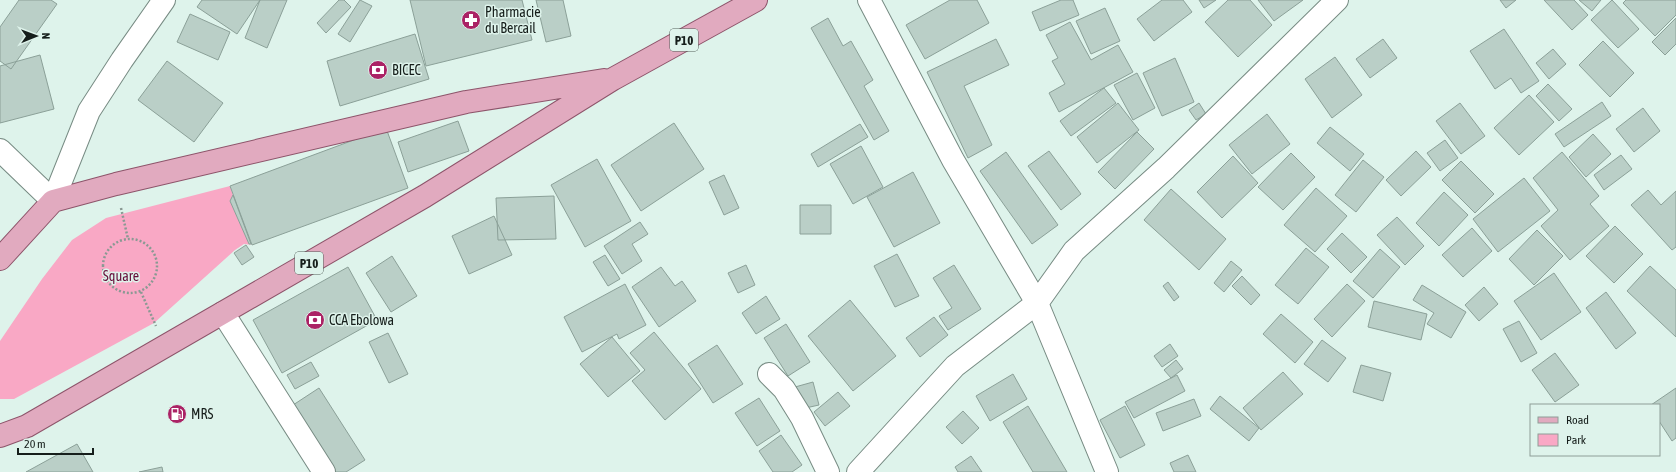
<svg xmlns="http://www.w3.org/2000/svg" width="1676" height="472" font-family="'Asap Condensed',sans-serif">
<rect width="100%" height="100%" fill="#def3eb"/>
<path fill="#f9a8c5" d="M230,186L233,195L230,201L249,244L252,245L244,244L235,250L154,323L14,399H0V341L42,279L72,240L106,218Z"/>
<path fill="#bacfc7" stroke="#8ba098" d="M19,0H51L57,4L11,69L0,61V27Z
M202,0H260L237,34L197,7Z
M260,0H287L267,48L245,38Z
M339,0H344L351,7L326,33L317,23Z
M360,0L372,6L350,42L338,34Z
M410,0H522L532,40L426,66Z
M536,0H563L571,36L546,42Z
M950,0H977L989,23L925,59L906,25Z
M1061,0H1073L1079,15L1040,31L1032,12Z
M1162,0H1183L1192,12L1154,41L1137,19Z
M1199,0H1216L1204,8Z
M1228,0H1250L1272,25L1238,57L1205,22Z
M1258,0H1303L1274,21Z
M1500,0H1516L1506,8Z
M1544,0H1574L1588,15L1572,30Z
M1579,0H1601L1592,11Z
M1612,0L1639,29L1618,48L1591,20Z
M1626,0H1676V15L1655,36L1623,3Z
M1105,8L1120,41L1091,54L1076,21Z
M190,14L230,32L218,60L177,42Z
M828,18L843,46L851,41L873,80L864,86L889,131L874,140L811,28Z
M1676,18V44L1665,55L1652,42Z
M1070,22L1091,60L1118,45L1133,72L1059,112L1049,93L1065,84L1052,61L1058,58L1046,35Z
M1504,29L1539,81L1521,93L1511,78L1495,89L1470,51Z
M415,34L429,79L340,106L327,61Z
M996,39L1009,65L964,86L992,145L968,158L927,72Z
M1383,39L1397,58L1370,78L1356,59Z
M1603,41L1634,73L1610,97L1579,65Z
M1553,49L1566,64L1549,79L1536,63Z
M40,55L54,109L0,123V66Z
M1335,57L1362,95L1332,118L1305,79Z
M1175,58L1194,102L1162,116L1143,73Z
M167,61L223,103L194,142L138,100Z
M1137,73L1155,108L1133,120L1114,85Z
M1548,84L1572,109L1559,121L1536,96Z
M1104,88L1116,103L1071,136L1060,121Z
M1529,95L1554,122L1519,155L1494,128Z
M1602,102L1611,116L1564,147L1555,134Z
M1118,103L1139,130L1097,163L1077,137Z
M1199,103L1206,114L1196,120L1189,110Z
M1460,103L1485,136L1461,154L1436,121Z
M1643,108L1660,131L1634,152L1616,129Z
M1267,114L1290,144L1252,174L1229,145Z
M458,121L469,151L408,172L398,142Z
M674,123L704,169L641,211L611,165Z
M860,124L868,137L818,167L811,154Z
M1330,127L1364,154L1350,171L1317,143Z
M386,128L408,188L252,245L230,186Z
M1137,132L1154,149L1115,189L1098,172Z
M1593,134L1611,154L1586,177L1569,157Z
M1445,140L1458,158L1440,171L1427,153Z
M861,146L883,187L853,204L830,164Z
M1049,151L1081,194L1061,210L1028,166Z
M1416,151L1431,167L1401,196L1386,180Z
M1006,152L1058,225L1032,244L980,171Z
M1562,152L1599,196L1590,204L1609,226L1570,260L1541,226L1558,210L1533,178Z
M1291,153L1315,177L1283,210L1258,187Z
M1621,155L1632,169L1604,190L1594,175Z
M1233,156L1258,183L1222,218L1197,192Z
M597,159L631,221L585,247L551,185Z
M1363,160L1384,177L1356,212L1335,195Z
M1461,161L1494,194L1475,213L1442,180Z
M913,172L940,223L894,247L867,197Z
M724,175L739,208L724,215L709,182Z
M1524,178L1550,211L1498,252L1473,219Z
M1316,188L1347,216L1315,252L1284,225Z
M1171,189L1226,239L1199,270L1144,220Z
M1648,190L1661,205L1676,191V247L1672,250L1631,205Z
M1444,192L1468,215L1439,246L1416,223Z
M233,195L251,244H249L230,201Z
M554,196L556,239L498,240L496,198Z
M800,205H831V234H800Z
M494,216L512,255L469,274L452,236Z
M1397,217L1424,246L1405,265L1377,235Z
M640,222L648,234L632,244L642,261L622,274L604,246Z
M1615,226L1643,254L1614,283L1586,256Z
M1472,228L1492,251L1463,277L1442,255Z
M1537,230L1563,256L1534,285L1509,259Z
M1342,233L1367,257L1351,273L1327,249Z
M246,245L254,257L242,265L234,253Z
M1306,248L1329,267L1298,304L1275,285Z
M1380,249L1400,267L1373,298L1353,281Z
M897,254L919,296L895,307L874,266Z
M605,255L620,279L608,286L593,262Z
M392,256L417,296L391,312L366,273Z
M1231,261L1242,270L1224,292L1214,283Z
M746,265L755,285L738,293L728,273Z
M954,265L981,309L948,330L939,316L952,308L933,278Z
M1650,266L1676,290V337L1627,291Z
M348,267L377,320L282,373L253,320Z
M661,267L675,286L682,281L696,301L659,327L632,287Z
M1554,273L1581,312L1541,340L1514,301Z
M1242,276L1260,295L1251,305L1232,286Z
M1168,282L1179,297L1174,301L1163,286Z
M625,284L646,325L619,339L617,334L582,352L564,317Z
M1347,284L1365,301L1332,337L1314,319Z
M1422,285L1466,312L1451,338L1427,324L1434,313L1413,300Z
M1484,287L1498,304L1479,321L1465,305Z
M1606,292L1636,333L1616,349L1586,308Z
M766,296L780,319L756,334L742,313Z
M850,300L896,356L853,391L808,336Z
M1374,301L1427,314L1421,340L1368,327Z
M1281,314L1313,342L1295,363L1263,334Z
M934,317L948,335L920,357L906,338Z
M1519,321L1537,353L1521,362L1503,329Z
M786,324L810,362L788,376L764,338Z
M654,332L701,389L665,420L632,381L645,370L630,353Z
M388,333L408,374L389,383L369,342Z
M612,337L640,371L608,397L580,364Z
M1322,340L1346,358L1328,382L1304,364Z
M1170,344L1178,356L1162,367L1154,356Z
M717,345L743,384L713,403L688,364Z
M1555,353L1579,385L1555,402L1532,370Z
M1176,360L1183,369L1171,378L1164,370Z
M311,362L319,376L295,389L287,375Z
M1361,365L1391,373L1383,401L1353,392Z
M1283,372L1303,394L1261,430L1243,408Z
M1013,374L1027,399L990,421L976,396Z
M1177,375L1185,391L1134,418L1125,402Z
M813,382L819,405L801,409L795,387Z
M319,388L365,460L346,472H331L290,407Z
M1676,388V438L1672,441L1659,421V405H1651Z
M838,392L850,406L825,426L814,412Z
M1220,396L1259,428L1249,441L1210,409Z
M759,398L780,431L757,446L735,413Z
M1194,399L1201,416L1163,431L1156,413Z
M1028,406L1067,472H1033L1003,422Z
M1125,406L1145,445L1120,458L1100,420Z
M963,411L979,428L962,444L946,427Z
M781,435L802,465L792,472H773L759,451Z
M77,444L93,472H26Z
M1188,455L1196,472H1174L1170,463Z
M971,456L982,472H958L955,467Z
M162,467L163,472H139Z"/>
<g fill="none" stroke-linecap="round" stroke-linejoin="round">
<g stroke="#778b83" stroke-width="24">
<path id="minor" d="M869,0L953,160L1037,303L1107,472
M0,150L53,201L89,111L122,60L164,0
M223,313L324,472
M769,374L784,389L802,418L828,472
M858,472L955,366L1037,303L1074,251L1166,168L1337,0"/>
</g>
<g stroke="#8d546a" stroke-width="24">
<path id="major" d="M0,259L53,201L116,184L466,102L604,80
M0,436L27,426L425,196L613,79L756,0"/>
</g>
<path stroke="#8a9993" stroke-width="2.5" stroke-dasharray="2 2" stroke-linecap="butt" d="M121,208L128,239
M103 266a27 27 0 1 1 54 0a27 27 0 1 1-54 0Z
M141,292L156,326"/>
<use href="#minor" stroke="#fff" stroke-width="22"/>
<use href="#major" stroke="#e1aabf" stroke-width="22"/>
</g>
<defs>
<g id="pharmacy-disc" transform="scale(1)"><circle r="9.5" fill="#ab2265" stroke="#def3eb"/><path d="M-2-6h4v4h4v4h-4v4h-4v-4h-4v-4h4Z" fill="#fff"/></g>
<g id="bank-disc" transform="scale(1)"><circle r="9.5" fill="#ab2265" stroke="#def3eb"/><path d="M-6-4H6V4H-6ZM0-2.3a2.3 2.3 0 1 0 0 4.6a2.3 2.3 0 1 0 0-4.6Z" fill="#fff"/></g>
<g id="fuel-disc" transform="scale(1)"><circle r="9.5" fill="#ab2265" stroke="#def3eb"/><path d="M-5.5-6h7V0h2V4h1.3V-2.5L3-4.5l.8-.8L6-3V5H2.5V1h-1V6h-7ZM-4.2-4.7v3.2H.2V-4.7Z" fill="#fff"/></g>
</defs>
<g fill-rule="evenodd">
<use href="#pharmacy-disc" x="471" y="20"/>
<use href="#bank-disc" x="378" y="70"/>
<use href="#bank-disc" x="315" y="320"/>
<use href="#fuel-disc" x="177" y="414"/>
</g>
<g text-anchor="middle" stroke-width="3" stroke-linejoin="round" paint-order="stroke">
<g fill="#def3eb" stroke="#525e59" stroke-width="1">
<rect x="670" y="29" width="28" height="22" rx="3"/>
<rect x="295" y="252" width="28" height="22" rx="3"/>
</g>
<g font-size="13" font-weight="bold" fill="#161e1b">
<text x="684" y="45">P10</text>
<text x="309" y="268">P10</text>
</g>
<g font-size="14" fill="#161e1b" stroke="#def3eb" text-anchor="start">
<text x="485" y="17">Pharmacie<tspan x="485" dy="16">du Bercail</tspan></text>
<text x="392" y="75">BICEC</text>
<text x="329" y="325">CCA Ebolowa</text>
<text x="191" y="419">MRS</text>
</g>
<g font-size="14" fill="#670e3a" stroke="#def3eb">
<text x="121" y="281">Square</text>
</g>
</g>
<rect x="1530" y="404" width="130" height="52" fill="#def3eb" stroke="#8e9e98"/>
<rect x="1538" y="417" width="20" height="6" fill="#e1aabf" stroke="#8e9e98"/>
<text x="1566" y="424" font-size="12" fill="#161e1b">Road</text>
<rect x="1538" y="434" width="20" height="12" fill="#f9a8c5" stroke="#8e9e98"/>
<text x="1566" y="444" font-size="12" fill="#161e1b">Park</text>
<g transform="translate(36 36) rotate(89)" stroke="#def3eb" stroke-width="3" paint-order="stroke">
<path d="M0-3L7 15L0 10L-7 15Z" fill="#161e1b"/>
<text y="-6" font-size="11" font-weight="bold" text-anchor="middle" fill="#161e1b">N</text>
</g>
<path d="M18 448v6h75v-6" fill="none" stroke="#161e1b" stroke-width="2"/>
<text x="24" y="448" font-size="12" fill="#161e1b" stroke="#def3eb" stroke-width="3" paint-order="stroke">20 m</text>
</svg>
